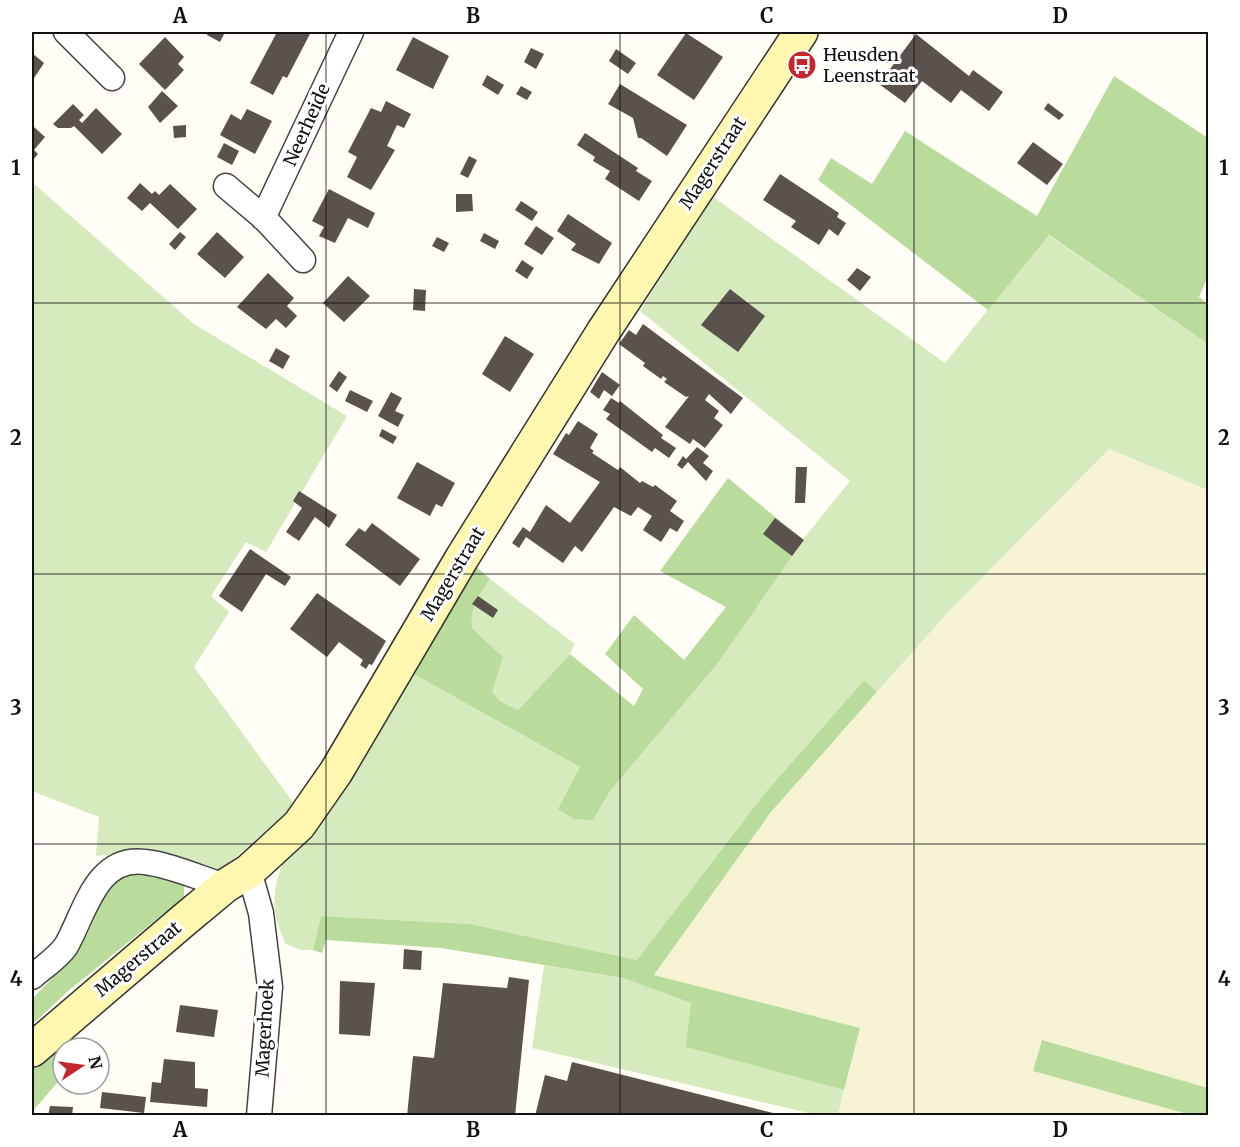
<svg xmlns="http://www.w3.org/2000/svg" width="1240" height="1147" font-family="Merriweather,serif">
<rect width="100%" height="100%" fill="#fffdf5"/>
<path fill="#f6f3d4" d="M1109,449L1208,490V1088L1043,1040L1033,1071L1191,1115H838L860,1028L654,976L771,812L951,609Z"/>
<path fill="#d5ebbd" d="M32,182L194,324L347,416L266,552L246,542L211,596L229,612L194,667L295,805L220,871L206,873L144,851L96,856L99,817L32,791Z
M712,196L945,363L1048,235L1208,344V490L1109,449L951,609L877,692L863,681L765,793L637,960L470,924L321,916L313,950H301L286,944C269,909 272,887 287,852L410,672L580,767L593,820L611,790L718,663L792,553L850,481L640,311Z
M490,579L575,644L570,654L518,710L500,701L492,692L503,657L472,628C470,607 479,596 490,579Z
M544,965L623,978L691,1003L687,1047L844,1090L838,1115H817L532,1048Z"/>
<path fill="#b9dc9c" d="M1114,76L1208,138V276L1199,297L1208,304V344L1049,235L988,310L818,180L831,158L872,184L905,131L1037,216Z
M728,478L803,540L718,663L611,790L593,820L574,819L558,809L580,767L410,672L474,565L490,579C479,596 470,607 472,628L503,657L492,692L500,701L518,710L570,654L634,706L643,689L605,654L634,615L684,660L726,607L660,571Z
M864,680L877,692L771,812L654,975L860,1028L844,1090L686,1047L691,1003L623,978L441,948L326,940L322,953L313,950L321,916L470,924L637,960L765,793Z
M141,872L168,877L184,886V897L67,992L32,1025V999L73,957L87,935L110,883L124,874Z
M68,1038L77,1048H63V1076L32,1112V1066Z
M1042,1040L1208,1088V1115H1191L1033,1071Z"/>
<path fill="#5a524d" d="M206,32H225L220,42L207,35Z
M277,32H311L287,78L283,76L273,95L250,83Z
M686,33L723,57L694,100L657,75Z
M916,34L969,76L973,70L1003,92L989,111L961,90L951,103L922,81L905,103L879,84Z
M165,37L184,57L178,64L184,70L165,90L139,64Z
M413,37L449,56L433,89L396,70Z
M531,48L544,54L536,69L524,62Z
M616,49L636,63L628,74L609,61Z
M32,53L44,63L32,81Z
M487,75L504,85L498,95L482,85Z
M620,84L687,125L667,156L641,138H638L633,118L608,104Z
M521,86L532,92L527,100L516,94Z
M162,91L178,106L160,123L148,107Z
M386,101L411,114L404,128L397,125L387,146L395,150L371,190L347,177L357,157L348,152L371,108L381,112Z
M1048,103L1064,115L1059,120L1044,109Z
M73,104L84,115L79,120L82,123L96,108L122,134L102,154L74,126L71,128H58L53,124Z
M247,109L272,121L255,154L220,135L231,114L241,120Z
M186,125V137L174,138L173,126Z
M34,127L45,137L34,150L38,154L32,161Z
M585,133L638,168L636,171L652,181L639,201L605,179L610,171L593,161L595,157L577,145Z
M1033,142L1063,164L1047,185L1017,163Z
M224,143L239,151L232,165L217,157Z
M469,156L477,160L468,178L460,174Z
M780,174L839,213L837,217L846,223L838,236L829,229L819,245L791,227L796,221L763,200Z
M140,183L152,194L155,191L159,195L170,184L197,209L178,229L150,203L142,211L127,198Z
M329,189L375,213L368,228L348,218L335,243L319,236L324,227L312,221Z
M456,194H472L473,211L456,212Z
M521,201L538,212L532,221L515,210Z
M568,214L612,243L599,264L571,250L576,244L557,231Z
M536,226L554,238L542,255L524,244Z
M180,232L186,237L175,250L169,244Z
M217,232L244,257L225,278L197,254Z
M484,233L499,241L495,249L480,241Z
M437,237L449,243L444,252L432,246Z
M522,260L534,268L527,279L515,271Z
M857,268L871,277L860,291L847,280Z
M268,273L294,298L287,306L297,316L286,328L276,319L266,329L237,307Z
M348,276L370,296L344,322L323,303Z
M414,289L426,290L425,311L413,310Z
M730,289L765,316L738,352L701,325Z
M643,324L743,398L731,414L709,394L705,400L719,411L714,418L723,425L705,448L693,439L690,444L665,427L689,396L686,397L664,382L667,379L663,376L661,379L643,366L645,363L619,344L629,330L636,335Z
M505,336L534,354L510,392L482,374Z
M276,348L290,356L283,369L269,361Z
M339,371L347,377L337,392L329,386Z
M602,372L620,385L612,396L604,390L599,399L590,392Z
M350,390L373,401L367,412L345,401Z
M391,392L402,398L395,411L404,415L398,427L378,416Z
M611,398L619,403L620,401L663,435L661,438L676,448L669,458L655,448L652,452L606,419L610,414L603,410Z
M578,421L598,434L590,448L594,451L592,453L618,470L620,467L640,483L642,481L653,487L655,485L677,501L670,511L684,521L677,532L670,528L661,542L643,530L652,516L638,507L631,516L614,507L582,552L575,546L563,563L526,537L519,548L512,543L523,527L530,532L546,505L570,523L600,482L553,454L566,433L569,435Z
M382,429L397,437L393,444L379,436Z
M697,447L709,456L703,463L713,471L706,481L688,462L682,469L677,465L683,456L686,459Z
M417,462L455,483L442,507L436,504L430,516L397,498Z
M796,467H807L805,503H795Z
M299,491L337,515L329,528L315,517L299,541L286,532L302,508L293,501Z
M775,518L804,540L792,556L763,534Z
M372,523L420,559L400,586L345,545L359,528L365,532Z
M250,549L291,577L285,586L266,574L242,612L219,596Z
M317,593L386,641L372,665L369,664L366,669L360,665L363,660L339,642L327,657L290,629Z
M478,596L498,610L493,618L472,604Z
M404,949L422,951L421,970L403,969Z
M509,977L529,980L515,1116H407L413,1056L434,1058L443,983L507,988Z
M340,981L375,983L370,1036L339,1034Z
M180,1005L218,1010L214,1037L176,1032Z
M164,1059L195,1062V1088L208,1089L207,1107L150,1102L152,1082L161,1083Z
M572,1062L781,1115V1116H535L545,1075L567,1081Z
M102,1092L146,1097L144,1113L100,1108Z
M50,1106L73,1107L72,1116H48Z"/>
<g fill="none" stroke-linecap="round" stroke-linejoin="round">
<g stroke="#444" stroke-width="27">
<path id="street" d="M66,32L112,78
M226,186L265,219L303,260
M263,218L351,32
M249,871L261,913L270,987L259,1116
M32,977C42,968 58,958 66,946C85,913 96,855 145,862C171,865 199,878 225,886"/>
</g>
<g stroke="#333" stroke-width="36">
<path id="secondary" d="M32,1050L184,920L225,886L249,871L299,825L336,772L462,558L603,332L801,32"/>
</g>
<use href="#street" stroke="#fff" stroke-width="24"/>
<use href="#secondary" stroke="#fff6b0" stroke-width="33"/>
</g>
<path fill="none" stroke="#111" stroke-width="1.5" stroke-opacity="0.55" d="M326,32V1116M620,32V1116M914,32V1116M32,303H1208M32,574H1208M32,844H1208"/>
<defs>
<g id="bus-disc" transform="scale(1.5)"><circle r="9.5" fill="#c4262e" stroke="#fff"/><path d="M-5-6H5V4H4V6H2V4H-2V6H-4V4H-5ZM-3.5-4V0h7V-4ZM-3.5 1.2v1.5H-2V1.2ZM2 1.2v1.5H3.5V1.2Z" fill="#fff"/></g>
</defs>
<g fill-rule="evenodd">
<use href="#bus-disc" x="802" y="65"/>
</g>
<g text-anchor="middle" stroke-width="6" stroke-linejoin="round" paint-order="stroke">
<g font-size="18" fill="#111" stroke="#fff" text-anchor="start">
<text x="823" y="61">Heusden<tspan x="823" dy="21">Leenstraat</tspan></text>
</g>
<g font-size="18" fill="#111" stroke="#fff">
<text transform="translate(307 125) rotate(-66)" y="6">Neerheide</text>
<text transform="translate(713 163) rotate(-57)" y="6">Magerstraat</text>
<text transform="translate(453 574) rotate(-59)" y="6">Magerstraat</text>
<text transform="translate(138 959) rotate(-40)" y="6">Magerstraat</text>
<text transform="translate(265 1028) rotate(-87)" y="6">Magerhoek</text>
</g>
</g>
<rect width="1240" height="1147" fill="none" stroke="#ffffff" stroke-width="66"/>
<g transform="translate(81 1066) rotate(77)"><circle r="28" fill="#ffffff" stroke="#a0a0a0" stroke-width="1.5"/>
<path d="M0-4.5L10 22L0 15L-10 22Z" fill="#c4262e"/>
<text y="-9" font-size="16" font-weight="bold" text-anchor="middle" fill="#111111">N</text>
</g>
<rect x="33" y="33" width="1174" height="1081" fill="none" stroke="#111" stroke-width="2"/>
<g font-size="20" text-anchor="middle" font-weight="bold" fill="#111">
<text x="180" y="23">A</text>
<text x="473" y="23">B</text>
<text x="767" y="23">C</text>
<text x="1060" y="23">D</text>
<text x="16" y="175">1</text>
<text x="1224" y="175">1</text>
<text x="16" y="445">2</text>
<text x="1224" y="445">2</text>
<text x="16" y="715">3</text>
<text x="1224" y="715">3</text>
<text x="16" y="986">4</text>
<text x="1224" y="986">4</text>
<text x="180" y="1137">A</text>
<text x="473" y="1137">B</text>
<text x="767" y="1137">C</text>
<text x="1060" y="1137">D</text>
</g>
</svg>
